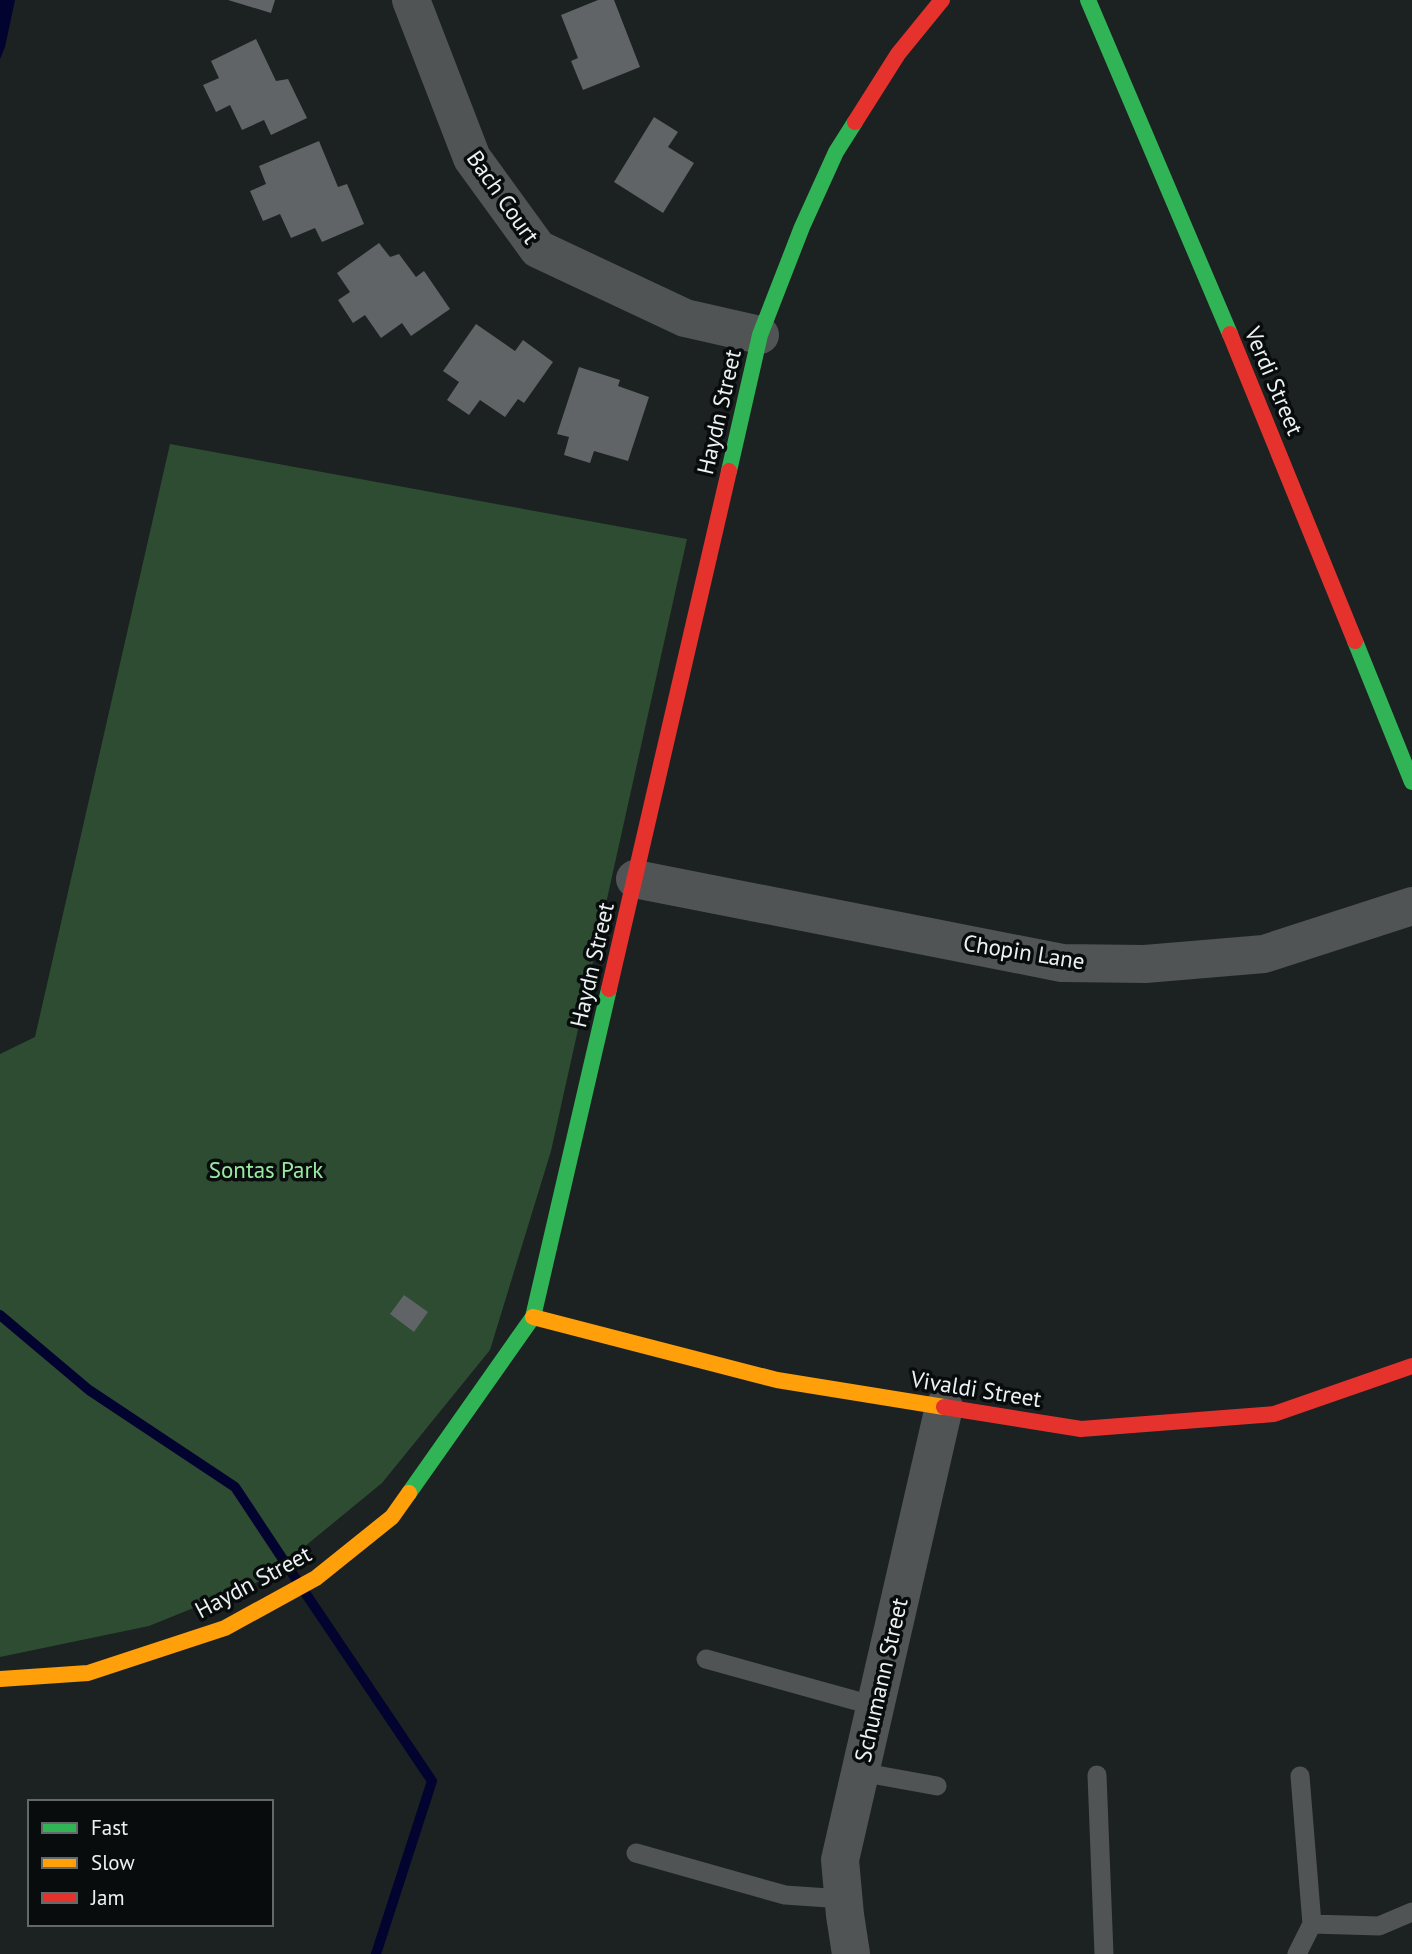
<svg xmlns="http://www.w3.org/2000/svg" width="1412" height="1954" font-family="'PT Sans',sans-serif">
<rect width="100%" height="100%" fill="#1c2122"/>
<path fill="#2d4c32" d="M170,444L687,539L551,1151L490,1350L382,1483L265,1579L149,1626L0,1657V1054L35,1037Z"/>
<path fill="#03032f" d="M0,0H15L5,47L0,59Z"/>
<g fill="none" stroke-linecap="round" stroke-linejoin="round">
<path stroke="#03032f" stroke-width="10" d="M0,1315L89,1390L235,1487L296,1579
M304,1591L432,1781L376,1954"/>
</g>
<path fill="#606466" d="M228,0H275L271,13Z
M598,0H614L640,67L583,90L571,61L578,58L561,15Z
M256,39L276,81L288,79L307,118L271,135L264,120L242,130L230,105L216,112L203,85L219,78L211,61Z
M654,117L678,132L668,147L694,163L663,213L614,182Z
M319,141L338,187L347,184L364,224L322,242L315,228L291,238L280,214L263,221L250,191L266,184L259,166Z
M379,243L390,257L399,254L416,277L424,271L450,309L411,336L402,323L381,338L365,315L353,323L338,300L350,292L337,273Z
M476,324L515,351L523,340L553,362L524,403L518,399L505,417L480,400L469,415L447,400L459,382L443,371Z
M579,367L620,380L618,386L649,397L628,461L594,451L590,463L564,455L569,437L557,434Z
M404,1295L428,1312L414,1332L390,1314Z"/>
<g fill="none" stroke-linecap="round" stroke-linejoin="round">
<path stroke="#505454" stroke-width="19" d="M706,1659L875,1706
M860,1772L937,1786
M1097,1775L1104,1954
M636,1853L785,1895L843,1899
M1312,1924L1379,1926L1412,1912
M1297,1954L1312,1924L1300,1776"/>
<path stroke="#505454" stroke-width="38" d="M411,0L472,158L538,249L685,318L760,335
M635,879L1062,963L1145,964L1264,954L1412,906
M851,1954L845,1915L840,1860L944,1407"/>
<path stroke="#30b455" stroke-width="16" d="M1088,0L1230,334
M729,471L760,335L802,227L836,152L855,122
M1355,641L1412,782
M409,1493L533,1317L609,989"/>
<path stroke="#ff9f0a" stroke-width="16" d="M533,1317L777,1380L944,1407
M0,1679L88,1673L225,1628L316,1578L392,1517L409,1493"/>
<path stroke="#e5322d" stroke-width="16" d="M855,122L898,54L942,0
M1230,334L1355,641
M609,989L729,471
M944,1407L1081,1429L1274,1414L1412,1366"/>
</g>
<g text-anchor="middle" stroke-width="7" stroke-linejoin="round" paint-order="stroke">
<g font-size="23" fill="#ecf2f2" stroke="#080c0c">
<text transform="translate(503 197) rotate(55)" y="8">Bach Court</text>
<text transform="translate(1274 381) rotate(67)" y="8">Verdi Street</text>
<text transform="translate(719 412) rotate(-77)" y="8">Haydn Street</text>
<text transform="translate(1024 952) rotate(9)" y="8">Chopin Lane</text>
<text transform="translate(592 965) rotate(-77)" y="8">Haydn Street</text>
<text transform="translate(976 1389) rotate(9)" y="8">Vivaldi Street</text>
<text transform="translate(253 1582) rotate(-28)" y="8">Haydn Street</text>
<text transform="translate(881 1680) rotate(-77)" y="8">Schumann Street</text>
</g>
<g font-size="23" fill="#99eaa1" stroke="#080c0c">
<text x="266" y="1178">Sontas Park</text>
</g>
</g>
<rect x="28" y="1800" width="245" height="126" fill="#080c0c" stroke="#636868" stroke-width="2"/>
<rect x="42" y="1823" width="35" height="10" fill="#30b455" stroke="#636868" stroke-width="2"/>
<text x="91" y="1835" font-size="21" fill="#ecf2f2">Fast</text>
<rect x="42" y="1858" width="35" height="10" fill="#ff9f0a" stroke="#636868" stroke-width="2"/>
<text x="91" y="1870" font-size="21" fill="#ecf2f2">Slow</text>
<rect x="42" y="1893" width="35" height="10" fill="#e5322d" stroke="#636868" stroke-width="2"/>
<text x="91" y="1905" font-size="21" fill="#ecf2f2">Jam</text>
</svg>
